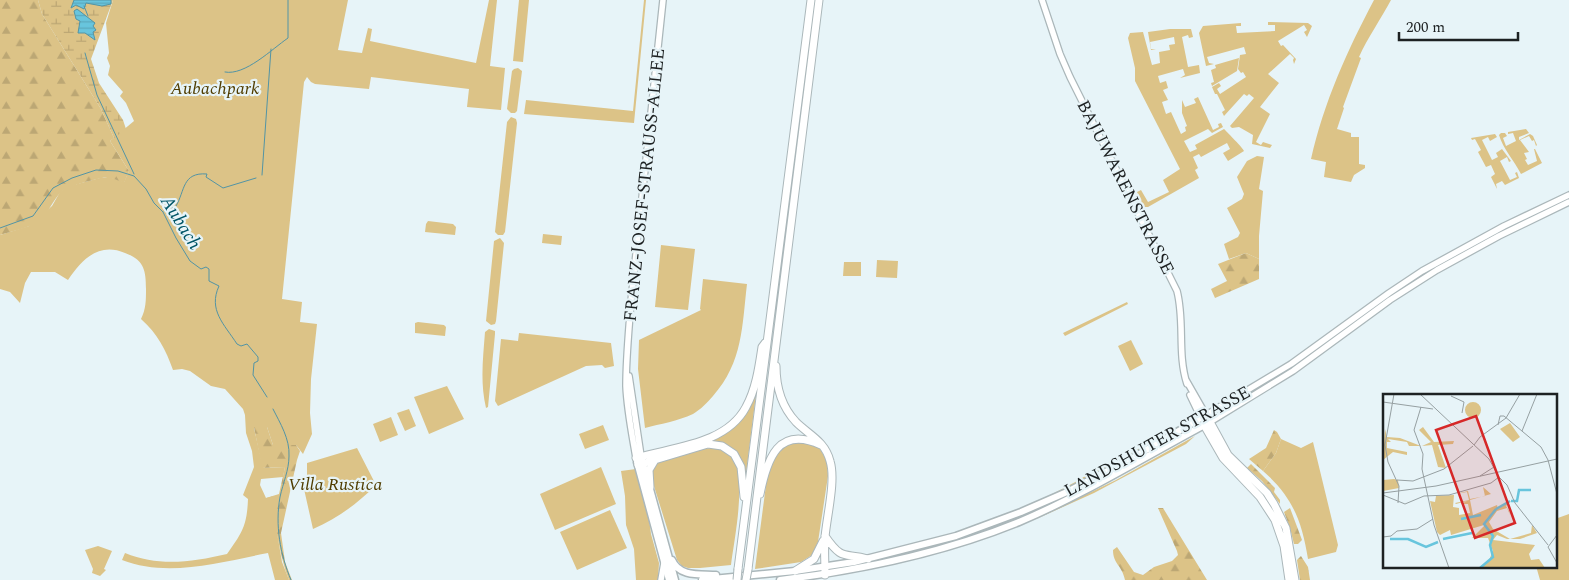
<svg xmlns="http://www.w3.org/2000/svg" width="1569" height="580" font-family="Spectral,serif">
<defs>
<pattern id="forest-firs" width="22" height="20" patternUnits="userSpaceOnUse" patternTransform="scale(1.25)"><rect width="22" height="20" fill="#dcc387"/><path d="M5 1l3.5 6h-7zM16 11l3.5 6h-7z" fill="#bca774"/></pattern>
<pattern id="wetland-marsh" width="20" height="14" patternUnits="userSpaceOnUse" patternTransform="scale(1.25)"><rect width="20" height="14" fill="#dcc387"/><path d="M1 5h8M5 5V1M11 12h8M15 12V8" fill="none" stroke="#bca774"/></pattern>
<pattern id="water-rules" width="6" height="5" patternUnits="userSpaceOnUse" patternTransform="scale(1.25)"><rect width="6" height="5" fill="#68c5dd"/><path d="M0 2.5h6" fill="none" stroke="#5aa9bd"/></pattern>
</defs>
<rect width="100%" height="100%" fill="#e7f4f8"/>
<path fill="#dcc387" d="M113,0H348L338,50L362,53L368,28L372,29L370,41L476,63L489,0H497L490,66L505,68L501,110L467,107L469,89L371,77L369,89L315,84L311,82L307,77L304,82L282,299L302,302L300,322L317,324L311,379L310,413L312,434L303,454L296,445H273L267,427L254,428L263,468L285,467L283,477L261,479L260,485L266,498L279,495L275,521L282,562L289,580H275L268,553C221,562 168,578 122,560L125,553C159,567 192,562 227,554C242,533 247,526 248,499L243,495L254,467L252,451L246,433L245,415L243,409L225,389L211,386L190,371L182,369L173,370C166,350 157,333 141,319C146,309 146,300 146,289C146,270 144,260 125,253C99,242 82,259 68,280L55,272H31L25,283L20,303L10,292L0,289V235L29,226L52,206L60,192L66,187L100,178H112L124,182L129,171L110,141L134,121L126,103L120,96L123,92L108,75L110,66L107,58L109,53L106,23Z
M519,0H529L523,62L513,61Z
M644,0H646L634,123L524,114L526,100L633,111Z
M1374,0H1391C1381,19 1368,37 1359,57L1361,58L1343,107L1344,108L1337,129L1351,133V137H1359V164L1365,165V168L1354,175L1351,182L1324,177L1326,162L1311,159C1324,102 1347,51 1374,0Z
M1268,22L1308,23L1312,26L1307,37L1304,32L1307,30L1304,25L1278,41L1281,46L1283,45L1296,59L1294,64L1293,60L1294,58L1290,54L1268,74L1279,83L1260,107L1270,114L1256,142L1261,145L1263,142L1272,145L1270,148L1252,144L1253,135L1239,127L1232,128L1230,126L1254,98L1249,94L1247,96L1244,94L1224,116L1222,112L1225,110L1217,94H1215L1212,87L1219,83L1221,86L1217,89L1220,94L1246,77L1243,72L1241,73L1238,69L1240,55L1246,54L1244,47L1207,57L1209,63L1214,64L1206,66L1199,33L1203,26L1241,23V26H1236L1237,33L1275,31V25H1268Z
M1170,29H1191L1193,37L1189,38L1188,35L1182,37L1188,67L1199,65L1200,73L1180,78L1185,75L1183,69L1158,76L1160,83L1166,81L1168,88L1163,90L1168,100L1162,102L1166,114L1171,112L1181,134L1186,131L1185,127L1187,126L1182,113V100L1185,107L1196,103L1194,99L1198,97L1213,130L1219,127L1218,124L1221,123L1223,127L1212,133L1208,129L1184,141L1190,152L1197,149L1195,145L1224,129C1228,133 1243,148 1244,151L1228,161L1223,153L1230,149L1227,143L1201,157L1199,154L1193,157L1198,168L1195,170L1199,178L1148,207H1144L1137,192L1141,190L1148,202L1169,192L1163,180L1180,169L1135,81V68L1128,38L1130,33L1143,32L1152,65L1160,63L1159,52L1170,50L1169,45L1175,44L1174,37L1150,42L1151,49H1156L1151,50L1148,32Z
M1239,58L1237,71L1212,86L1211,83L1214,82L1211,70L1216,68L1215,65Z
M518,68L522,71L517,111L515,113H511L507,109L512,71L514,69Z
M511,117L516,119L517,123L505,232L503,235H498L495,232L507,122Z
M1526,129L1529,133L1519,137V140L1530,134L1533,136L1537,145L1536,146L1534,140L1532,141L1529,136L1520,140L1529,152L1524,153L1527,159L1525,160L1528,165L1537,161L1534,149H1535L1542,163L1521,174C1514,160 1503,149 1499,135L1501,133H1505L1507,136L1503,138L1506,146L1516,141L1513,133L1508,134V132Z
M1495,134L1497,137L1490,141L1488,137L1482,140L1492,160L1498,157L1496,153L1502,149L1511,161L1509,162L1507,157L1500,161L1510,180L1517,177L1515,173L1517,172L1519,178L1505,185L1502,181L1496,184L1497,189L1491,177L1495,174L1491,165L1486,167L1478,152L1481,150L1475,139L1472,140L1471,138Z
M1257,156L1264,157L1259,189L1263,191L1259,236V259L1246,253L1229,259L1224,244L1238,237L1240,233L1227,208L1242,199L1244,194L1237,177L1247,161Z
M428,221L453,224L456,227L455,235L425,232L426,224Z
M543,234L562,236L561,245L542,243Z
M500,238L504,243L496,321L495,324L491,325L486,321L494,241Z
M661,245L695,249L688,310L655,307Z
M877,260L898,261L897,278L876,277Z
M844,262H861V276H843Z
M703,279L747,284C742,326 743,362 713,396C708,402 700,410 693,414C678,421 660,424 645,428L638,369L639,340L701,310L700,309Z
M1127,302L1128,304L1065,336L1063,333Z
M418,322L444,325L446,327L445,336L415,333V323Z
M489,329L495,331V334L488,407L486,408C480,382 483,359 485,332Z
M519,333L611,343L614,366L605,368L602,365L586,366L498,406L495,401L501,339L518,341Z
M1131,340L1143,364L1130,371L1118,346Z
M447,386L464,419L429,434L414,397Z
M756,395L746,474C739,453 734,446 712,441L735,426L744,417Z
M409,409L416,426L405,431L397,413Z
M391,417L398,435L380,442L373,424Z
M603,425L609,440L585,449L579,434Z
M1195,436L1186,444L1094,493L1034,520L1116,480Z
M1156,439L1157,440L1149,446L1072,487L1043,499L1079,480L1093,471L1110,465Z
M1281,439L1301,448L1313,442L1338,545L1336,552L1308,559C1302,521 1292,496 1263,471L1276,453Z
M795,440L815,444L820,449L827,461L828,476L818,542L812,555L801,562L755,569L766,485L765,484C772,462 772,451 795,440Z
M357,448L376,485C358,503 337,519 313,529L304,489V485H307V463Z
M713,448C720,450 726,451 731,456C748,475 734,540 731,565L700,568H688L682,566L677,560L653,483L651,472L657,462L702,449Z
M601,467L616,504L555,530L540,494Z
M636,469L649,518L651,534L659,563L658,580H636L634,549L626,525L625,496L621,471Z
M610,510L627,548L577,570L560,532Z
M1569,514V580H1540L1536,566H1555V519Z
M1003,522L972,535L911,554L836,570L835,568C893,558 948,542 1003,522Z
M98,546L112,551L104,569L106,570L100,576L92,573L93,569L85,550Z"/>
<path fill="url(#forest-firs)" d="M0,0H38L42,14L101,109L114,138L110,141L129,171L124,183C117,180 110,177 102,178C95,179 65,187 61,192C53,200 49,212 40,220C30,228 13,231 0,235Z
M1246,253L1259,259V279L1215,298L1211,289L1227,281L1218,264Z
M254,427H267L273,445H296L300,451L297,460L281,533L285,562L292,580H289C278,553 278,525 266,498L279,494L285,467L262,468Z
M1274,430L1277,432L1281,439L1276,453L1263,471L1249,459L1266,448Z
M1251,464L1275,488L1274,492L1280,500V504L1262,481L1247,468Z
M1158,508H1163L1207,580H1125C1122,565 1113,564 1113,550L1117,547L1134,572L1143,575L1154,567L1172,561L1178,555L1177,551Z
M1290,508L1302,540L1298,544H1294L1290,528L1284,512Z
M1301,556L1308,567L1310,580H1300L1297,560Z"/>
<path fill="url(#wetland-marsh)" d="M38,0H113L91,59L99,83L123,120L126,129L114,138L101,109L42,14Z"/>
<path fill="url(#water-rules)" stroke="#5294a5" d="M74,0H111V4L102,6L86,3L84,9L76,5L71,8Z
M77,9L95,23L93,26L96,30L93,32L95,40L85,33H78L80,21L76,19L74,11Z"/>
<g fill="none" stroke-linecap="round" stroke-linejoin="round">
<path stroke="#5294a5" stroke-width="1" d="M84,6L88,16
M85,53L97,95L134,174
M225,72C245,76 272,49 288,38V0
M262,175L271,49
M164,211L176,206C185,191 182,172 207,174L206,177L223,188L256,178
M0,228L33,216L53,188L72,178L96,170L118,171L134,176L146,189L154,203L163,212L176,238L190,261L201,269L206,267L209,269V281L219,286C208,310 224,324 237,344L241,346L247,344L258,357V361L254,363L253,375L267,397
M273,409C280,423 290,439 289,456C289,470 283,483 280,497C275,525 280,554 291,580"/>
<g stroke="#abb7ba" stroke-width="8">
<path id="secondary" d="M1042,0L1060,54L1070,77L1177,291C1185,322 1177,353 1187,384
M629,376L641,456
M1186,380L1206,415L1291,364L1389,293L1422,271L1504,226L1569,195
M1190,395L1201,418
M1210,422L1293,371L1390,300L1437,270L1499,236L1569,202
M636,458C632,434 627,410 626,386C626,358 629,329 631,301L663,0
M661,580L664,563"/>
</g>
<g stroke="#abb7ba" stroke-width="9">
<path id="primary" d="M642,460L675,580
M637,462L669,580
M672,560C679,577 700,574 716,575
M702,580L795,571L854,562L956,536L1021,512L1067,492L1129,460L1206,415L1210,422C1146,456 1085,494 1019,522C943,553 862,570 780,580"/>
</g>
<g stroke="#abb7ba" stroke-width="9">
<path id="highway" d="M776,366C776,386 781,406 796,422C809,435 825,441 830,461C836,480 827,515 825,537C824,549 825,562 825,575
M1210,422L1228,455L1267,493L1274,504L1286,528L1295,580
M1204,425L1223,458L1260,497L1275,520L1284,546L1289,580
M636,458C672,447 726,445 746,407C756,389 759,367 762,347L765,343
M638,465L708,444L722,446L734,454L741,467L744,497
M650,487L649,470L655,460
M760,494C767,459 778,425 821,445
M825,536C843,562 844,552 868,559
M738,569L811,0
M748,569L819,0
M795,571L814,559L823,541"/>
</g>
<use href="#secondary" stroke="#fff" stroke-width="5.5"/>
<use href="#primary" stroke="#fff" stroke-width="6"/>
<use href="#highway" stroke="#fff" stroke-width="7"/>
<g stroke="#abb7ba" stroke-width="9" stroke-linecap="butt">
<path id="highway-bridge" d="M737,580L738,569
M746,580L748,569"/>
</g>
<use href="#highway-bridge" stroke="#fff" stroke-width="7"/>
</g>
<g text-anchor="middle" stroke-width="4.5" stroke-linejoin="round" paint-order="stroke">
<g font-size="18" font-style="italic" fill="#503d01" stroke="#e7f4f8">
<text x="215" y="94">Aubachpark</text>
<text x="335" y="490">Villa Rustica</text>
</g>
<g font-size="18" fill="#1d2122" stroke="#e7f4f8">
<text transform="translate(644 185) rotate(-84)" y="6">FRANZ-JOSEF-STRAUSS-ALLEE</text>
<text transform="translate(1126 187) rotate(63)" y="6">BAJUWARENSTRASSE</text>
<text transform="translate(1157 441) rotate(-29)" y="6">LANDSHUTER STRASSE</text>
</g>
<g font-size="19" font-style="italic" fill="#056" stroke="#e7f4f8">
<text transform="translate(182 222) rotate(58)" y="7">Aubach</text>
</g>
</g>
<g transform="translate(1383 394)">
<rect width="174" height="174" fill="#e7f4f8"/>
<path d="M82 16a8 8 0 1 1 16 0a8 8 0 1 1-16 0ZM127,29L137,43L130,48L117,35ZM40,33L51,48L71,47L70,50L55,51L63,74L55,73L49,51L39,52L48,48L36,36ZM2,35L4,43L17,44L38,52H26L24,48L5,45L8,48H4V54L24,58V61L10,58L0,66ZM11,85L15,86L16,94L0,97V86ZM100,93L108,100L87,106L90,121L114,111L115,115L128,107L123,112L126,117L127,121L124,114L114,117L106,128L110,135L127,145L148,139L149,131L154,139L137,145H124L114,141L110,146V140L101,131L68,141L67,136L57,141L54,138L47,107L52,108L53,102L71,101L70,113L76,114V121L87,119L85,110H78L84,107L73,110L72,109L86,106L84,98L73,100L85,97L87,105L102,102Z" fill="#dcc387"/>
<path d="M102,131L111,140L110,146L152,151L146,160L148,166L156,165L162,174H96L106,166L110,157L105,144H89Z" fill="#dcc387"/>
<path fill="none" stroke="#68c5dd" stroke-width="2.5" d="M128,107H134L136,96H148M113,115L127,107M78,125L98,121M7,145H25L43,153L55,148M60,145L89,139M97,174L110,163L107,151L110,142L101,130L113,115"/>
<path fill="none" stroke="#96a0a2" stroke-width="1" d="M11,0L2,51L5,68L16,92L15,109M37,0L106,65L116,83L108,89M68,2L81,8L79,19M0,8L50,15M38,13L31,36L40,60L39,75L51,131L66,174M115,31L117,22H121L158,53M139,37L154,0M91,51L97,43L123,24L137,0M158,53L165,66L174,100M97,82L111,73M116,83L124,91L132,109L165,151M14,86L30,87L61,75L90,52M0,99L53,92L174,65M0,101L22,110L41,102L66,101L108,89M174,141L165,153L174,169M0,143L8,142L14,137L34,135L50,125"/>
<path fill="#d62828" fill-opacity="0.15" stroke="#d62828" stroke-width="2.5" d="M93,22L132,129L92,144L53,36Z"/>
<rect width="174" height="174" fill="none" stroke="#1d2122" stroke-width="2.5"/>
</g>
<path d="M1399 32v8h119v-8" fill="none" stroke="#1d2122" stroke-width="2.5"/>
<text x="1406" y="32" font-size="15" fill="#1d2122" stroke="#e7f4f8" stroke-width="4" paint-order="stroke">200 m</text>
</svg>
